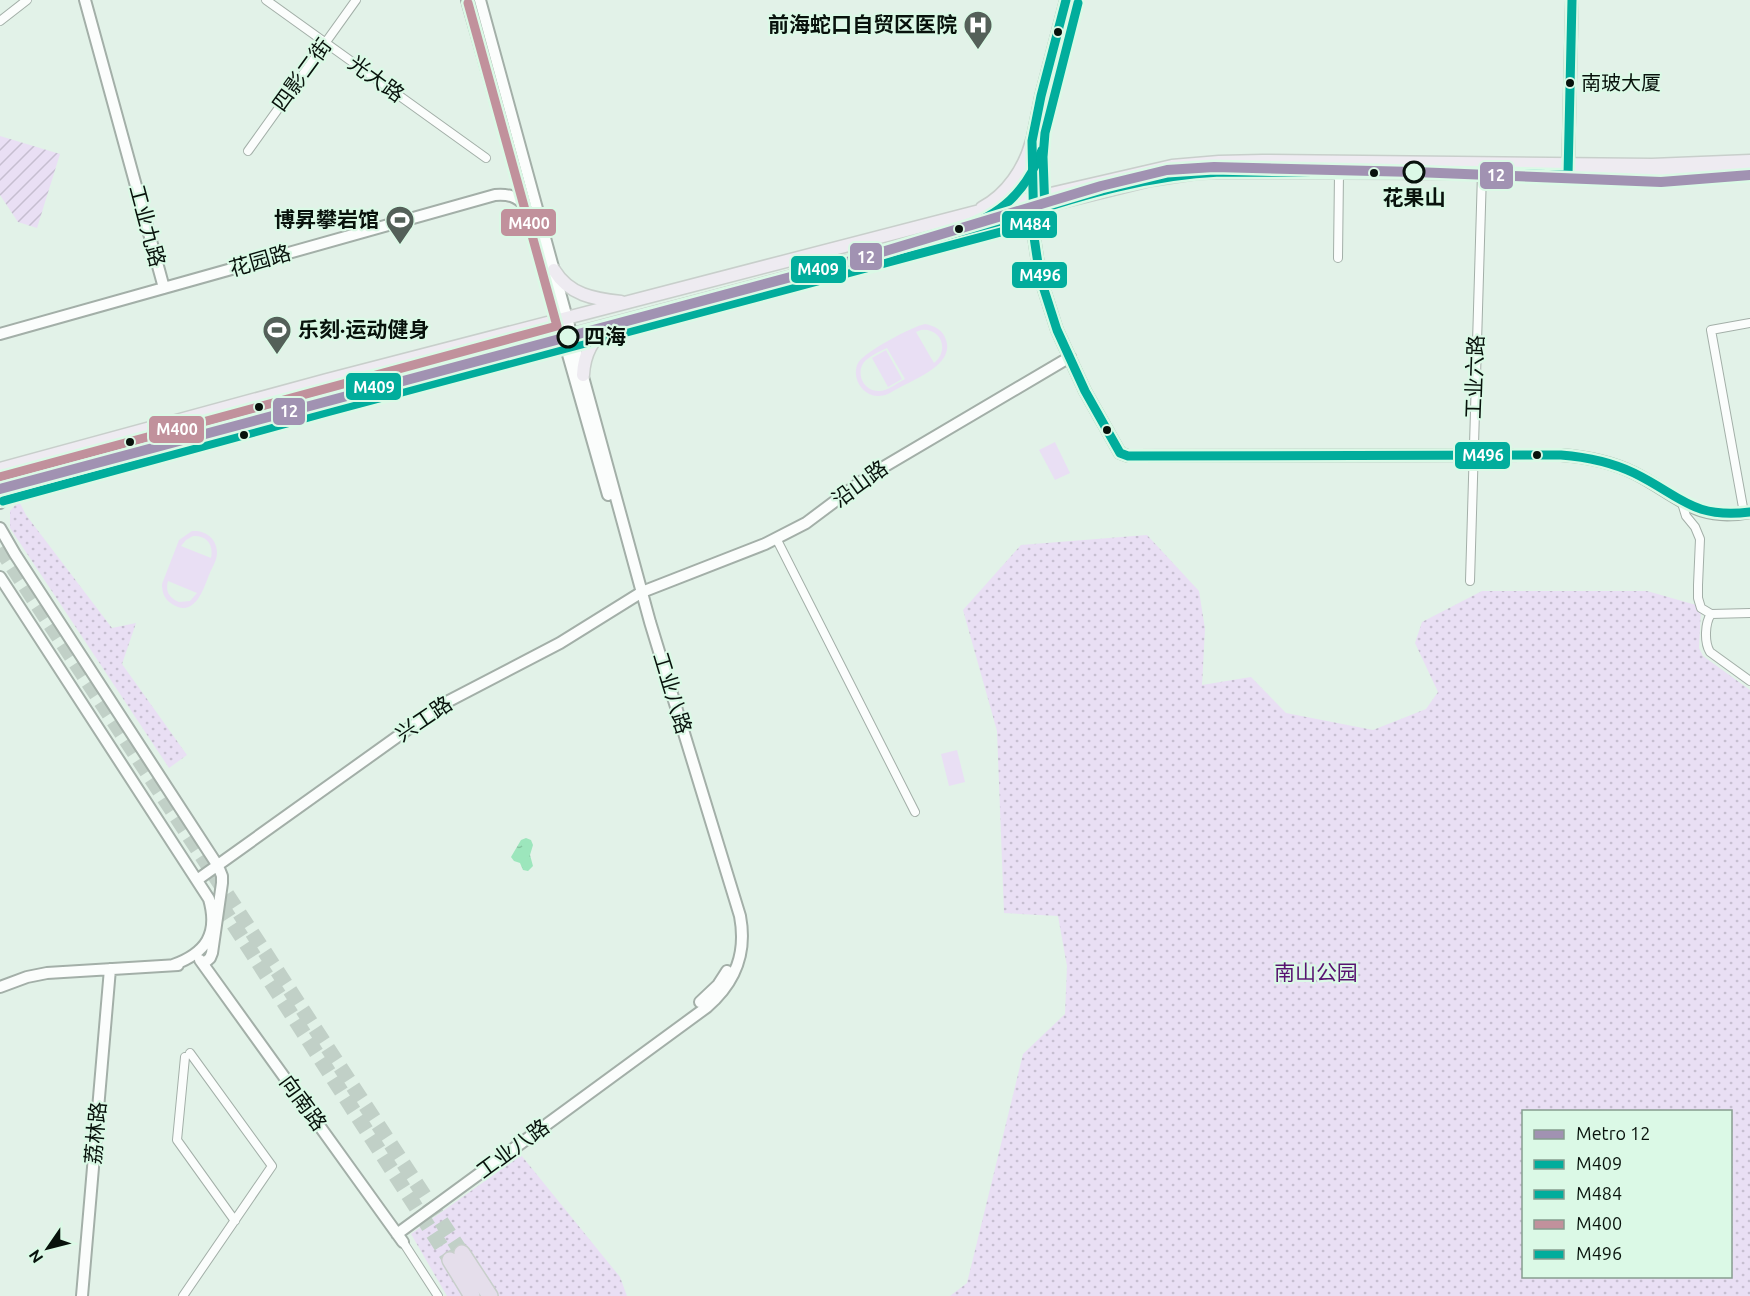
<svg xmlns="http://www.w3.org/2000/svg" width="1750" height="1296" font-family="Ubuntu,'Noto Sans SC',sans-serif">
<defs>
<pattern id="grass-dots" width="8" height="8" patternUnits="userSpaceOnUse" patternTransform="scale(1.5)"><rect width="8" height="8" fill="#e9dff4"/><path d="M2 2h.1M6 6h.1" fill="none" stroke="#c6bed0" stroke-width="1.8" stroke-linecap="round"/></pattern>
<pattern id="garden-furrows" width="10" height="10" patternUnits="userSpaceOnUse" patternTransform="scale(1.5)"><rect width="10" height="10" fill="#e9dff4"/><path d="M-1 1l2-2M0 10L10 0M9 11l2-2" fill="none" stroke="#c6bed0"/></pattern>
<pattern id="water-ripples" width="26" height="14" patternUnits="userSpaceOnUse" patternTransform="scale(1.5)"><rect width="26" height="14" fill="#9ce6bc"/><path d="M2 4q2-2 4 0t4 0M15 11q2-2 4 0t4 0" fill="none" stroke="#85c4a0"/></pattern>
</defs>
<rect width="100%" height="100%" fill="#e2f2e8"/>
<path fill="url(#grass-dots)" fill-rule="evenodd" d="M19,501L26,515L112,628L136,623L122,664L187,755L169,768L10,528V511Z
M1147,535L1199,591L1205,629L1202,685L1251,677L1286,713L1373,730L1426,709L1438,692L1415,643L1422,622L1482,591H1647L1703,607L1701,608L1699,648L1703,656L1750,690V1296H950L967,1283L1023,1054L1065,1014L1067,966L1058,916L1004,913L997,731L963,610L1021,545ZM1524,1112H1730V1276H1524Z
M521,1155L620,1277L627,1296H499L466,1246L444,1261L465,1296H447L411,1234Z"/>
<path fill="url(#garden-furrows)" d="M0,136L60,154L37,228L18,222L0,195Z"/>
<path fill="#e9dff4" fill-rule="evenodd" d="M925,324C935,326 943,330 946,340C955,365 913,380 895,390C890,393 885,396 878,396C862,396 851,377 858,363C864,352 913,326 925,324ZM921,330C941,328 950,350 934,363L916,332ZM887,348L905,379C897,383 888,391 879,391C863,392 854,371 866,360C872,355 880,351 887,348Z
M886,350L902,379L888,387L872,358Z
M1055,442L1070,473L1055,480L1039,450Z
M192,531C205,530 217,538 217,553C217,560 212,568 209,575C203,591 194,618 172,604C164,599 162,592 162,584L179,540ZM193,536C206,535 214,544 211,558L181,546L186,540ZM168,581L197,593L190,601L179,602C169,598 165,591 168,581Z
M957,750L965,782L949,786L941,754Z"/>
<path fill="url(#water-ripples)" d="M526,838L531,840L533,845L530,855L533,866L528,871L523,870L520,863L514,861L511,857L521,840Z"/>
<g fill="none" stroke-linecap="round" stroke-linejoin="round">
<path stroke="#c1d0c7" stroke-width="15" stroke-dasharray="15 8" stroke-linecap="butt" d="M0,548L462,1253
M221,905L450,1260"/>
<g stroke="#a3afa8" stroke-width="10">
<path id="street" d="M266,0L486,158
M0,21L27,0
M248,151L356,0
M1338,258L1339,173
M1682,503L1686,516L1695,527L1700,539L1698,585V598L1701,608L1711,614
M1744,513L1711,330L1750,323
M776,538L915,812
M1470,581L1482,173
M1750,613L1711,614C1705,623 1704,642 1710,652L1750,681
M185,1057L177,1140L235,1221
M403,1242L438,1296
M183,1296L272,1166L190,1053"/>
</g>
<g stroke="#a3afa8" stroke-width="14">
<path id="secondary" d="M85,0L164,288
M467,0L608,495
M1066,0L1041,96L1032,141L1034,237L1040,277L1057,330L1085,391L1120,453L1128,456L1561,455C1586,457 1612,462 1634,473C1678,495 1695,523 1750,512
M1568,171L1572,0
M0,334L495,195C508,194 517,196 525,206
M0,503L6,492L15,485
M0,528L15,554L218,866L222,876V883L212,953L210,958L203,964
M0,577L209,899C219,934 206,953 173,965
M197,880L443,704L560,643L642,592L765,544L806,523L870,475L1070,357
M200,960L403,1242
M0,987L27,977L47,973L178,965
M700,1002L718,985L727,971
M397,1234L707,1007C736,982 747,953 740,916L650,622L480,0
M82,1296L110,969"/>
</g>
<g stroke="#c8cfcb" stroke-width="15">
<path id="primary" d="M982,208C1007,195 1025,168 1032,141
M554,270C569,295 594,299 621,302
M583,375C584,354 592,338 609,326
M0,469L327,380L999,206L1172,166L1219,162L1263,161L1652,165L1750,161
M0,489L324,400L1016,217L1061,202L1150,180L1196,173L1220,172L1482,173L1652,177L1750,171"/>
</g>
<g stroke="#c8cfcb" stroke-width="18">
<path id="highway" d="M462,1253L490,1296
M450,1260L472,1296"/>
</g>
<use href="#street" stroke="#fbfdfc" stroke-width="8"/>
<use href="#secondary" stroke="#fbfdfc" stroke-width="10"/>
<use href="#primary" stroke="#eeebf1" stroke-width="12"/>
<use href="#highway" stroke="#e5deeb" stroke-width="15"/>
<g stroke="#dbf9e6" stroke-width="14">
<path id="bus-1" d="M0,489L324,400L1016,217C1082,195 1150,175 1220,172L1482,173L1568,175L1572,0"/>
</g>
<g stroke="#dbf9e6" stroke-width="14">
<path id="bus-2" d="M959,229C1001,215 1026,192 1042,150
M3,501L327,412L1038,222L1043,218L1045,212L1043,157L1045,133L1078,3"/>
</g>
<g stroke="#dbf9e6" stroke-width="14">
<path id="bus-3" d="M0,477L557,326L468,3"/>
</g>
<g stroke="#dbf9e6" stroke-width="14">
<path id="bus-4" d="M1066,0L1041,96L1032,141L1034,237L1040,277L1057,330L1085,391L1120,453L1128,456L1561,455C1586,457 1611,462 1634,473C1681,496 1692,519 1750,512"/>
</g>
<use href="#bus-1" stroke="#01ad9c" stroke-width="9"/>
<use href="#bus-2" stroke="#01ad9c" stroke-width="9"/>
<use href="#bus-3" stroke="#c1919c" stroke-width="9"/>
<use href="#bus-4" stroke="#01ad9c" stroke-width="9"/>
<g stroke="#dbf9e6" stroke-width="15">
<path id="metro-1" d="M0,489L862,258L1101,186L1167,170L1214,167L1415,172L1661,182L1750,175"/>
</g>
<use href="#metro-1" stroke="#a192b2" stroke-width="10"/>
</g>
<defs>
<g id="hospital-pin" transform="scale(1.5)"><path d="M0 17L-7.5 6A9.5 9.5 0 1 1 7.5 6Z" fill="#546059" stroke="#dbf9e6"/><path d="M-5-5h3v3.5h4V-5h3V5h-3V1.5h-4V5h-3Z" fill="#fff"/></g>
<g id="stadium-pin" transform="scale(1.5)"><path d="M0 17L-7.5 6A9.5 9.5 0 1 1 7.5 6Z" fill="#546059" stroke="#dbf9e6"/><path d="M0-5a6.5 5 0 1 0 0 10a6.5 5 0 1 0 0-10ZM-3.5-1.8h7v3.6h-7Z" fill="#fff"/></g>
</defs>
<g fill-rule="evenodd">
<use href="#hospital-pin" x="978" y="25"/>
<use href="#stadium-pin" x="400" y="220"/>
<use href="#stadium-pin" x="277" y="330"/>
</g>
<g fill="#08120c" stroke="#dbf9e6" stroke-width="2">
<circle cx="1058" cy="32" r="5"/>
<circle cx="1570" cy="83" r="5"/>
<circle cx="1374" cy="173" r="5"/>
<circle cx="959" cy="229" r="5"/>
<circle cx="259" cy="407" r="5"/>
<circle cx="1107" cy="430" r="5"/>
<circle cx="244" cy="435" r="5"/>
<circle cx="130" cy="442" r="5"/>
<circle cx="1537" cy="455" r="5"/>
</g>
<g fill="#dbf9e6" stroke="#08120c" stroke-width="3">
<circle cx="1414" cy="172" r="10"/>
<circle cx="568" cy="337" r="10"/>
</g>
<g text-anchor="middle" stroke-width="4.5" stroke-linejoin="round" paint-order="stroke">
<g font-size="20" fill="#08120c" stroke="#dbf9e6" text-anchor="start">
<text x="1581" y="90">南玻大厦</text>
</g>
<g font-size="21" font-weight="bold" fill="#08120c" stroke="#dbf9e6" text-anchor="end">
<text x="957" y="32">前海蛇口自贸区医院</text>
<text x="379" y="227">博昇攀岩馆</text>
<text x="298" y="337" text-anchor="start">乐刻·运动健身</text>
</g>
<g font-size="21" fill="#08120c" stroke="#dbf9e6">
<text transform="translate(302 75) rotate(-54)" y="7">四影二街</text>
<text transform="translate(376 79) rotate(36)" y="7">光大路</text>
<text transform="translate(147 226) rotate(75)" y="7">工业九路</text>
<text transform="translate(260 261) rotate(-16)" y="7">花园路</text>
<text transform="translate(1475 377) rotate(-88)" y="7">工业六路</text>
<text transform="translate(860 484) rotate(-36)" y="7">沿山路</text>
<text transform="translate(672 693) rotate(73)" y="7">工业八路</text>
<text transform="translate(424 719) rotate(-34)" y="7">兴工路</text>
<text transform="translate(303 1103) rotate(54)" y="7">向南路</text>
<text transform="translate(96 1133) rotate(-85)" y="7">荔林路</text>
<text transform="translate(513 1149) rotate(-36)" y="7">工业八路</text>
</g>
<g font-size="21" font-weight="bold" fill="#08120c" stroke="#dbf9e6">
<text x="1414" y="205">花果山</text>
<text x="584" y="344" text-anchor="start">四海</text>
</g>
<g font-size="21" fill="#571270" stroke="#dbf9e6">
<text x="1316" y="980">南山公园</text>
</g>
</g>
<g stroke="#dbf9e6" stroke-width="2">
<rect x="1479" y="161" width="35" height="29" rx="6" fill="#a192b2"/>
<rect x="500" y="208" width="57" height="29" rx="6" fill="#c1919c"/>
<rect x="1001" y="210" width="57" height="29" rx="6" fill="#01ad9c"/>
<rect x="849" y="242" width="34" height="29" rx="6" fill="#a192b2"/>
<rect x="790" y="255" width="57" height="29" rx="6" fill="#01ad9c"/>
<rect x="1011" y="261" width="57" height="28" rx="6" fill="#01ad9c"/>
<rect x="345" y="372" width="57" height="29" rx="6" fill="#01ad9c"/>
<rect x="272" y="397" width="34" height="29" rx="6" fill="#a192b2"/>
<rect x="148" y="415" width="57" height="29" rx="6" fill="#c1919c"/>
<rect x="1454" y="441" width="57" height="29" rx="6" fill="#01ad9c"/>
</g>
<g font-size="16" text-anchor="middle" font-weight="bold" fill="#fff">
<text x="1496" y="181">12</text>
<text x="529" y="229">M400</text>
<text x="1030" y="230">M484</text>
<text x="866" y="263">12</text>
<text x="818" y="275">M409</text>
<text x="1040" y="281">M496</text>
<text x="374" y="393">M409</text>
<text x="289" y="417">12</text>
<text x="177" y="435">M400</text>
<text x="1483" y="461">M496</text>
</g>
<rect x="1522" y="1110" width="210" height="168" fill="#dbf9e6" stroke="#879d8f" stroke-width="1.5"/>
<rect x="1534" y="1130" width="30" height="9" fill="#a192b2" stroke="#879d8f" stroke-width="1.5"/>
<text x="1576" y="1140" font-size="18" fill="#08120c">Metro 12</text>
<rect x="1534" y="1160" width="30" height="9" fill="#01ad9c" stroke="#879d8f" stroke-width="1.5"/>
<text x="1576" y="1170" font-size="18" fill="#08120c">M409</text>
<rect x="1534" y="1190" width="30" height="9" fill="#01ad9c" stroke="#879d8f" stroke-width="1.5"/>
<text x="1576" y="1200" font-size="18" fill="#08120c">M484</text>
<rect x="1534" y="1220" width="30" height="9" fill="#c1919c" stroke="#879d8f" stroke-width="1.5"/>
<text x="1576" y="1230" font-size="18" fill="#08120c">M400</text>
<rect x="1534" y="1250" width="30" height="9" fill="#01ad9c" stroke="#879d8f" stroke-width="1.5"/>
<text x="1576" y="1260" font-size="18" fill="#08120c">M496</text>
<g transform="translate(48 1248) rotate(235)" stroke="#dbf9e6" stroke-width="4.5" paint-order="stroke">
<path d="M0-4.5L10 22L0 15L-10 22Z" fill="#08120c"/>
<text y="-9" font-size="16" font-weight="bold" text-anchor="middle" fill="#08120c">N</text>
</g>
</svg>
